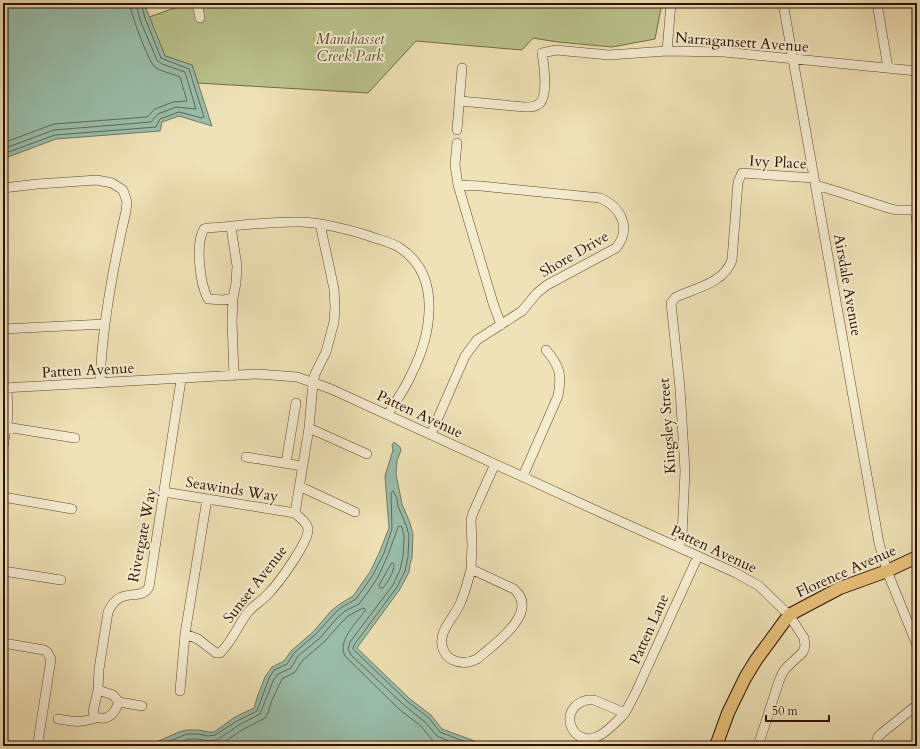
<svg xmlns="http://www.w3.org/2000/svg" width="920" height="749" font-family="Cardo,serif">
<rect width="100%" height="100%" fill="#efe2b6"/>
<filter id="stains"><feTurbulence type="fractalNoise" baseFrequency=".005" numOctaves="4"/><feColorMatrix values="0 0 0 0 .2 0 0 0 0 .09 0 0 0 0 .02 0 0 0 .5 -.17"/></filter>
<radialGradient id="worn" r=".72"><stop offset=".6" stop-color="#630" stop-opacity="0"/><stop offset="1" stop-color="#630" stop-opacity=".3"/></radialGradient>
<path fill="#bac38d" stroke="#746a46" d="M189,3H662L655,39L612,47L558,42L533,38L522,50L416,41L368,93L198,83L192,65L165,56L149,17Z"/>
<path fill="#9abeac" stroke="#6f7967" d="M3,3H144L165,56L192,65L212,126L179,116L162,122L160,131L56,139L8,157L3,158Z
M394,442L400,447L401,450L397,461L396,474L402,504L410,523L413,534L412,558L410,564L409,572L400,589L357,648L410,699L431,715L442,729L488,746H147L179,732L187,730H199L208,732H214L235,717L254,708L258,695L265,677L272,667L284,661L291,651L313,632L331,611L340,604L353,596L370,572L380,551L389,528L385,476L393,450L392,445Z"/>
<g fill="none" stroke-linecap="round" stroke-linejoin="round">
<path stroke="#646856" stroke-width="1" d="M3,143L54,124L147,117L155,109L173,102L187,101L180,77C172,73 160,72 154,66C148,60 130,13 130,3
M3,149L54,130L151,122L158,114L176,107L196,109L185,72L162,64L157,60L140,20L136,3
M3,154L55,135L156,127L160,119L179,112L202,118L204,117L189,69L161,58L145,18L141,3
M392,563L394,564C394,573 388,581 383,588H380L379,586Z
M157,746L187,734H198L208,736L215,735L237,721L257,711L269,678L274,670L287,664L294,653L316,634L334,614L342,607L356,599L373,575L384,553L392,529L391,493L393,491L397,498L398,506L406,525L409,535L408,557L405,571L397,587L354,645L353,649L408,702L429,718L440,732L476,746
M170,746L188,739H198L208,741L217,740L239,725L260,714L273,681L278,674L291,668L298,656L320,638L337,618L345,611L359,604L368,592L378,577L388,555L398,527L400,526L402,527L404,536L403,556L400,570L393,585L350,642L348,649L351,655L405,706L425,722L437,736L460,746
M218,746L242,730L265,718L268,713L272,700L282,679L295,672L303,660L324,642L342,622L348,616L363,608L365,609V611C356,623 337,641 345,656L400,710L421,726L433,741L444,746"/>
<g stroke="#5f452e" stroke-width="10">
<path id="minor" d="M197,3L200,18
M783,3L879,543L887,571L917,645
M877,3L888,68
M667,51L671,3
M460,101L525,107C531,107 536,107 540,103C548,95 544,64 542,53L556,50L609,55L667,51L724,52L917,71
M457,130L462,68
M457,143L455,165L458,185L493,303L501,325
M816,185L839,192L888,208L896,210H917
M3,188L38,184L97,180L112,183L123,190L127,202L126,211C113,267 102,325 100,383
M915,210L917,222
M231,227L237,266L236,283L233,298L232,321L234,376
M233,298L224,300L208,299C200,284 195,244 204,229L207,228C238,226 270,221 301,222C324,223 347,229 369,236C379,240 392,242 400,248C443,276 431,336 411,375C405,389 396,401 388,414
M3,329L105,324
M3,388L258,374L297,377L331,389L604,514L736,573L759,586L789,615L804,638L805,646L803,652L787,667L783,672L779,681L758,746
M6,427L75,438
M309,428L367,454
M431,434L465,356L477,340L522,311L537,293L547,285L616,248C632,228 621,207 600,198L481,186L458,185
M3,447L8,416L7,388
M246,457L302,466
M286,463L296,403
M523,476L558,396C562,375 560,366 546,350
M299,486L355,512
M164,492L295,513
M3,497L72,509
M678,547L682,536L685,471L680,388L671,303L676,297C696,288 724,283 732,260L738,182L742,173L814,178
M471,569L514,589C541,613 493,645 477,659C469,663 461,664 453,660C448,658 445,654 443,649C437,632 453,619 460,604C465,593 468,581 471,569Z
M471,569L472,545L471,520L473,513L495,464
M3,571L61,580
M185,634L198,639L216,653H220C232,642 238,625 248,612C254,605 262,601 268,594C278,584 309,542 308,529C307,522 300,518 295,513L309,428L313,383L315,374L326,352L334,322L335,307L334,289L320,224
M3,643L44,650L47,652L51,659L38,742L36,746
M180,691L185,634L207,499
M587,700H594L625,713C618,720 606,734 596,737C572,747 556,708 587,700Z
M119,702L142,706
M625,713L636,692L698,556
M96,718L93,712L94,707L98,690L99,669L108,612C121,584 140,603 149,587L181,380
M58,719C76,722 78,723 96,718C98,717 102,719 105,718C113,716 116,709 119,702L113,695L98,690
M875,746L878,737L882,733L917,705"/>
</g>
<g stroke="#2f1100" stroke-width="14">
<path id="major" d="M716,746L728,713L745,678L756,660L789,615L840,588L887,571L917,557"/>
</g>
<use href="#minor" stroke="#f5ecd0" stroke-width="9"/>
<use href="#major" stroke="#e8c17b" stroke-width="12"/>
</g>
<g text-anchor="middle" stroke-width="4" stroke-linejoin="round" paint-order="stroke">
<g font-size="15" font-style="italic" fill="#604f31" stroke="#f5ecd0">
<text x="350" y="44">Manahasset<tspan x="350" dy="17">Creek Park</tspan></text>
</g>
<g font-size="15" fill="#2f1100" stroke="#f5ecd0">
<text transform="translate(742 42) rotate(4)" y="5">Narragansett Avenue</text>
<text transform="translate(778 162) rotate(3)" y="5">Ivy Place</text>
<text transform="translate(574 254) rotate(-30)" y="5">Shore Drive</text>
<text transform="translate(848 285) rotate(80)" y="5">Airsdale Avenue</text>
<text transform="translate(88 370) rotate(-3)" y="5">Patten Avenue</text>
<text transform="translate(420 414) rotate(25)" y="5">Patten Avenue</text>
<text transform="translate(667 426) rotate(-94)" y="5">Kingsley Street</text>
<text transform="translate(232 489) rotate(9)" y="5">Seawinds Way</text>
<text transform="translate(142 535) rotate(-79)" y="5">Rivergate Way</text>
<text transform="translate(714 549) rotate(25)" y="5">Patten Avenue</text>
<text transform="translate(846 571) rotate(-24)" y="5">Florence Avenue</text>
<text transform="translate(255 584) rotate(-52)" y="5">Sunset Avenue</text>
<text transform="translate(649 629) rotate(-66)" y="5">Patten Lane</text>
</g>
</g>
<rect width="920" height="749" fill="none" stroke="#efe2b6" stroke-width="16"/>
<rect x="4" y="4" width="912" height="741" fill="none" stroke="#2f1100" stroke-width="2"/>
<rect x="8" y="8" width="904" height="733" fill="none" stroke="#2f1100"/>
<path d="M766 715v6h63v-6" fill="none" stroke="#2f1100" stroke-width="2"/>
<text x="772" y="715" font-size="12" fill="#2f1100" stroke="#f5ecd0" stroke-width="3" paint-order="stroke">50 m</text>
<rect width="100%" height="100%" filter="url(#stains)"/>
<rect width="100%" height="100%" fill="url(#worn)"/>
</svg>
